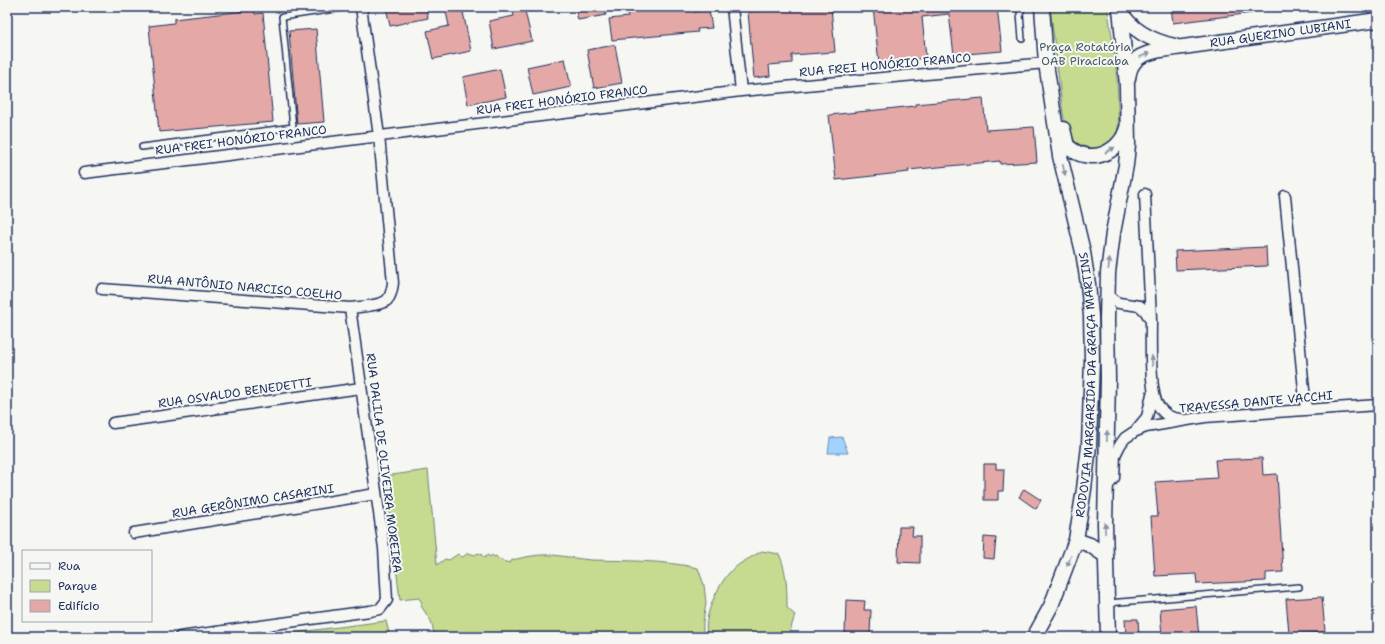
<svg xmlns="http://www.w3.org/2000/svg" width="1385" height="644" font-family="'Shantell Sans',sans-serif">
<rect width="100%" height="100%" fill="#f6f6f2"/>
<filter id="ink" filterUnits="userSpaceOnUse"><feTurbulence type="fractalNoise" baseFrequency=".025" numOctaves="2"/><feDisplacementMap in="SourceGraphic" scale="8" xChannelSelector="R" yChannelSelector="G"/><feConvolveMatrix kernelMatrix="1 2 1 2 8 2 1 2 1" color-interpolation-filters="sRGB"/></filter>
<g filter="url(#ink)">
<path fill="#c6da90" stroke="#708477" d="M1050,7H1107C1113,40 1118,73 1118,107C1118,115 1120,126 1116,134C1111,144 1095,151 1085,147C1069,141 1067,129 1063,114Z
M428,470L437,565L445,559L449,560L458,554L460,556L463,557L468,553L475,555L478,553L481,554L484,558L488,555L490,557L492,555L494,557L496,556L499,560L501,559L502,561L510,563L512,560C525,557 539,554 552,555C565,556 578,559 591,560C627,561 663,560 698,568L704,585L706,603L703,622V637H435L431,621L421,606L422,603L419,598L400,600L385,476Z
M762,551L779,554C787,571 787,590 787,608L795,615L788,637H709C699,622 720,580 733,569C741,562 752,557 762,551Z
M386,621L390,637H277L276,635Z"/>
<path fill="#a1d3fe" stroke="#6b91be" d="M842,437L848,453H828L830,438Z"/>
<path fill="#e4a9a7" stroke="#1b2f5e" d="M386,7H426L428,18L390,26Z
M445,7H462L471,51L433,59L427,31L449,26Z
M512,7H524L532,41L494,49L489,21L514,16Z
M575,7H604L606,15L578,20Z
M646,7H694V12L709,10L712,28L697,29L698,32L612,40L609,19L628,17L627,10Z
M809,7H831L835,52L792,55V63L769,65L770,76L754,78L748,12Z
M873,7H997L1002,51L954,55L949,14L922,17L926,58L879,63Z
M1171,7H1252V13L1173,23Z
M254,10L255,14L263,13L273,122L159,132L149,26L174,23V19Z
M316,29L324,122L297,124L289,31Z
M615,45L622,83L594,88L587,50Z
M565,59L571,87L533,95L527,67Z
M500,69L506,97L468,105L463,77Z
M983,98L986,130L1034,127L1037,162L1000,164V161L908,170L909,172L836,180L829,115L915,106V104Z
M1266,247L1267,266L1176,270L1175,251Z
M1262,458L1263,475L1277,474L1283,572L1266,573V581L1197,584L1196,574L1155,576L1151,516H1158L1155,482L1217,478L1215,460Z
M984,464H996V469H1004L1003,491H998V500H984Z
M1024,489L1041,500L1036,509L1019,497Z
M899,527H913L912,536H920V563L898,562Z
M984,537L996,538L994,559L983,558Z
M1322,597L1325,632L1289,634L1286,599Z
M846,600L865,601L864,610H871L870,635L845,634Z
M1196,606L1199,637H1162L1160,609Z
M1125,619H1138L1139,637H1126Z"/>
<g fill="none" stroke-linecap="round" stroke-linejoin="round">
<g stroke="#1b2f5e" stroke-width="8">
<path id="lane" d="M1374,7L1376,19
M1022,39L1020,13L1023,7
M142,147L293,127L282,17L348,7
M1108,603L1299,587"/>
</g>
<g stroke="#1b2f5e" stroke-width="13">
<path id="street" d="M732,7L741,91
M84,173L741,91L1046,63
M1145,194L1151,319
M1285,196L1306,410
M102,289L350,308C359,307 378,306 386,301C391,297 392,289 393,283L379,136L361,7
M1107,293L1113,300L1119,303L1140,306L1146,312L1151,321C1151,340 1149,390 1158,405C1163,414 1171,419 1181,419
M113,423L361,388
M1137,429L1147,417L1152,394
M1105,489L1114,478L1115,455L1120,445L1125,438L1134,432L1146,427L1205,417L1378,405
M134,533L376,494
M265,626L267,637
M180,637L370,611L380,609L387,600L384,548L350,308"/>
</g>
<g stroke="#1b2f5e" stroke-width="17">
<g id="secondary">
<path d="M1120,11C1132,31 1152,41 1175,46"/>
<path id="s1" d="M1128,79C1130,58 1142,54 1161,50L1378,20"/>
<path d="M1063,129L1067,146C1072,150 1077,154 1084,155C1103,160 1122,146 1127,128"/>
<path d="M1076,540L1090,545L1106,556"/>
<path id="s2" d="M1034,637L1051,606L1076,540L1084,489L1089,446L1092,359L1091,316L1088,284L1083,252L1060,156L1046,63L1042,7"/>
<path d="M1108,637L1105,524L1108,379L1107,319L1108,273L1113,233L1126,165L1128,145L1127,86L1120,7"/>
</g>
</g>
<use href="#lane" stroke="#f6f6f2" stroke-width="5"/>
<use href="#street" stroke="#f6f6f2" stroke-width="10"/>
<use href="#secondary" stroke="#f6f6f2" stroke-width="14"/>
</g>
<defs><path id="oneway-solid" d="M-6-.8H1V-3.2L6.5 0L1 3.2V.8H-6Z"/></defs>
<g fill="#8892a8">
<use href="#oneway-solid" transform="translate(1145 55) rotate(-23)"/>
<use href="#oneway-solid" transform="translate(1110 150) rotate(-31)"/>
<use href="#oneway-solid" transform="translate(1064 170) rotate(77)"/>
<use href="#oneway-solid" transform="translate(1109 264) rotate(-83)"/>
<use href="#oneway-solid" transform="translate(1152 361) rotate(-92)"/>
<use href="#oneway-solid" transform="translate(1107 436) rotate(-88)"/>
<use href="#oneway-solid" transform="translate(1105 528) rotate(-91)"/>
<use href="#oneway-solid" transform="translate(1069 561) rotate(111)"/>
</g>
</g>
<g text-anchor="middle" stroke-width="4" stroke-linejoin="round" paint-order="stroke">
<g font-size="12" fill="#1b2f5e" stroke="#f6f6f2">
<text dy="4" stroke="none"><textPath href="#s1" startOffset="169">RUA GUERINO LUBIANI</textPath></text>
<text transform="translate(885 65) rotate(-5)" y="4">RUA FREI HONÓRIO FRANCO</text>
<text transform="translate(562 100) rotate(-7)" y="4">RUA FREI HONÓRIO FRANCO</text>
<text transform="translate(241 140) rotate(-7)" y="4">RUA FREI HONÓRIO FRANCO</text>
<text transform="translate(245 287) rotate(5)" y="4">RUA ANTÔNIO NARCISO COELHO</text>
<text dy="4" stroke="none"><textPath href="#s2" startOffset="262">RODOVIA MARGARIDA DA GRAÇA MARTINS</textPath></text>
<text transform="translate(235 393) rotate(-8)" y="4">RUA OSVALDO BENEDETTI</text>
<text transform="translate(1256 402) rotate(-5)" y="4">TRAVESSA DANTE VACCHI</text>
<text transform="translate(384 463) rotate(83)" y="4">RUA DALILA DE OLIVEIRA MOREIRA</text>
<text transform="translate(253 501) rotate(-9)" y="4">RUA GERÔNIMO CASARINI</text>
</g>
<g font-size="12" fill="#465a6a" stroke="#f6f6f2">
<text x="1085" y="51">Praça Rotatória<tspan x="1085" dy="14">OAB Piracicaba</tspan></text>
</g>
</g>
<rect width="1385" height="644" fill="none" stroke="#f6f6f2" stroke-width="24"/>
<rect x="12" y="12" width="1361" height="620" fill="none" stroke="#1b2f5e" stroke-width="1.5" filter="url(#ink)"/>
<rect x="22" y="550" width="130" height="72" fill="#f6f6f2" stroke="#9ea6b7"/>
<rect x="30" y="563" width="20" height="6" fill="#f6f6f2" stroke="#9ea6b7"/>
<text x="58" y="570" font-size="12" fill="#1b2f5e">Rua</text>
<rect x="30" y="580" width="20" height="12" fill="#c6da90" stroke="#9ea6b7"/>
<text x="58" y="590" font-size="12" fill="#1b2f5e">Parque</text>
<rect x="30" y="600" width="20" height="12" fill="#e4a9a7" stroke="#9ea6b7"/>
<text x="58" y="610" font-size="12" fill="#1b2f5e">Edifício</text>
</svg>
